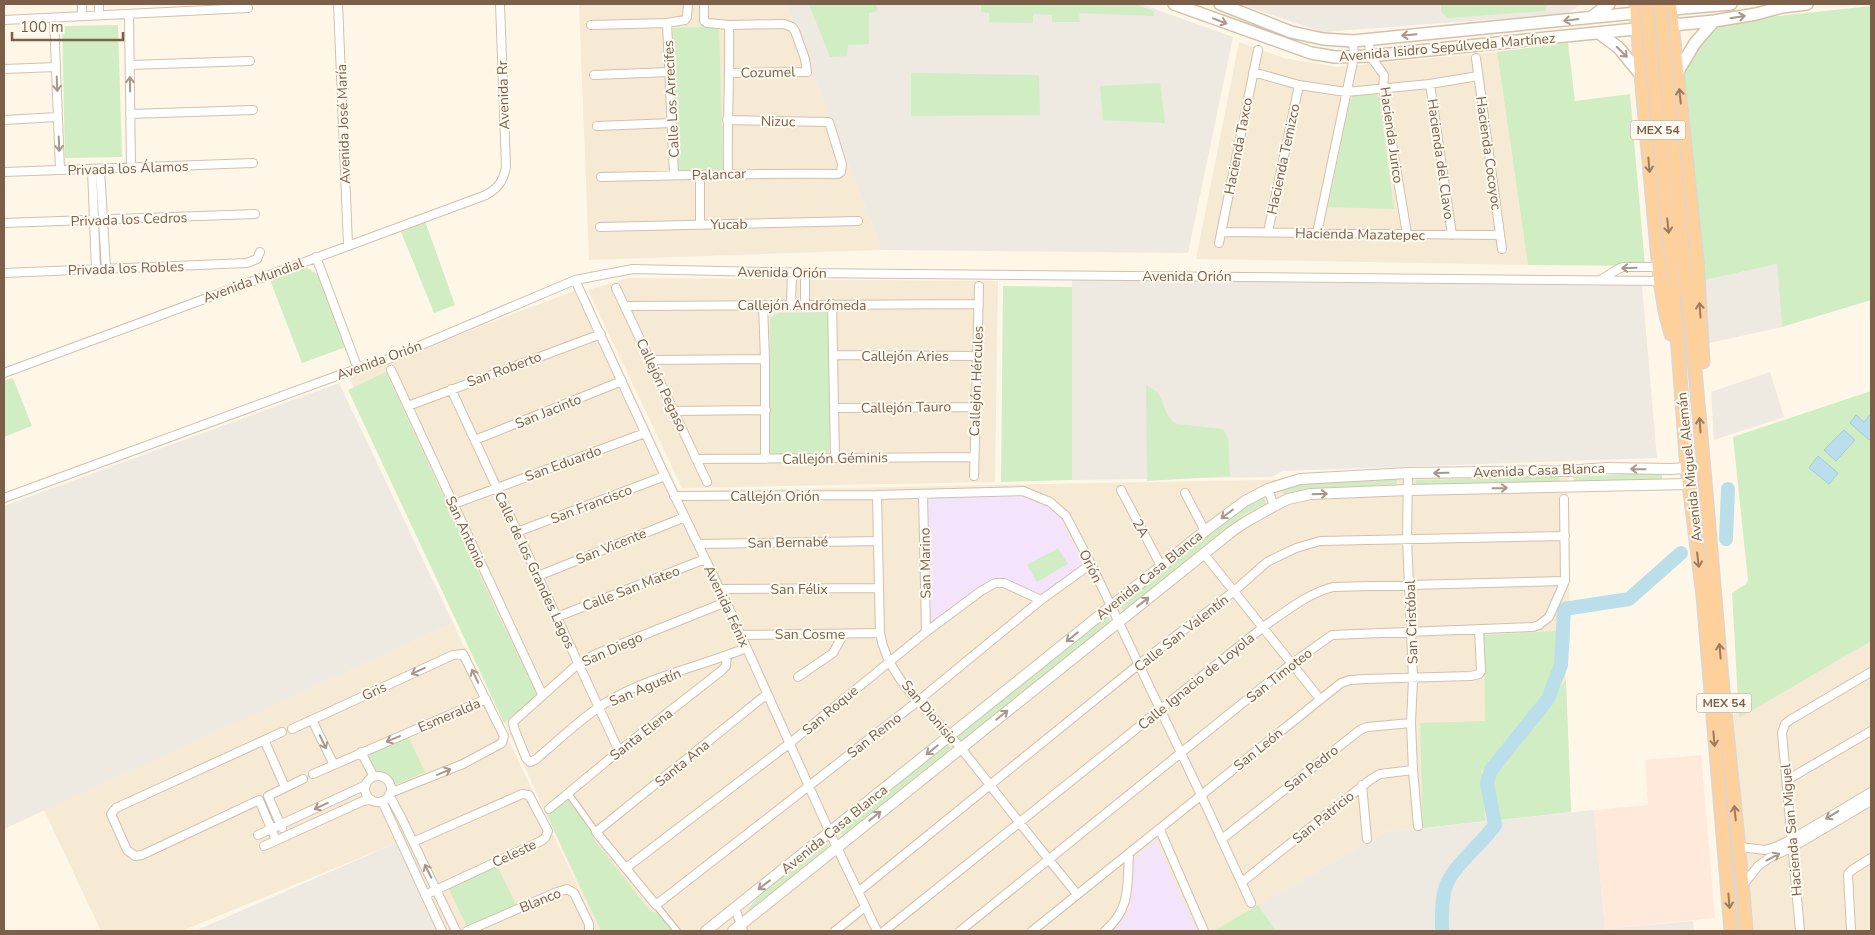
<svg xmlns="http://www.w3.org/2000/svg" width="1875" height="935" font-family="'Nunito Sans',sans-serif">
<rect width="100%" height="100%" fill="#fef7e8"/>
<path fill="#f6ead5" d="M579,4H786L882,250L589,260Z
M1239,42L1284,58L1337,67L1497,52L1528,265L1196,259Z
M628,278L998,281L995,482L682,488L588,290Z
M584,287L679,491L1568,474L1570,642L1565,657L1571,812L1386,832L1213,931H440L396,843L182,931H101L44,810L453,623L591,914L349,377Z
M1871,637V929L1855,931H1734L1714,726Z"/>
<path fill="#ffe9db" d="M1701,755L1715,918L1605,929L1594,810L1648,805L1645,760Z"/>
<path fill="#eee9e1" d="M786,4H1141L1233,37L1188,253L882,250Z
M1240,4H1582L1565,14L1322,32Z
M1777,264L1782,327L1709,343L1705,280Z
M1072,280L1642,286L1657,458L1282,471L1272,477L1072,480Z
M1770,372L1784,417L1714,440L1711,392Z
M339,383L453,623L4,829V506Z
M1594,810L1605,929L1693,921L1694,931H1276L1258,905L1386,832Z
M396,843L438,931H195Z"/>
<path fill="#f4e4fb" d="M1023,492L1055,508L1084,563L1041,595L1006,579L980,585L931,624L928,497Z
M1156,840L1197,931H1113L1128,913L1132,893L1133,859Z"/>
<path fill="#d1edc4" d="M809,4H876L878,11L869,13V44L848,45L847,56L830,57Z
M981,4H1135L1153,11L1154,16L1079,13L1080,22H1052V15L1033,14V23L989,22V13L981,12Z
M1441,4H1548L1545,11L1447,18L1441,11Z
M1871,6V300L1782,327L1777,264L1705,280L1683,75L1691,52L1707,33L1731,21Z
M118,25L122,157L65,158L62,26Z
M719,26L723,169L677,170L673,28Z
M1568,43L1575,101L1630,94L1645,266L1528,265L1497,52Z
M911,73L1039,75L1040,115L911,116Z
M1160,83L1165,123L1103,120L1100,86Z
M1376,94L1379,97L1394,209L1328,207L1350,100L1354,96Z
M425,221L455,305L434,313L401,232Z
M306,267L318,275L346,347L302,363L270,280Z
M1003,286L1072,287V480L1001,482Z
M826,312L830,319L829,454L827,456L771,455L769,448L770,318L779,313Z
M386,372L495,608L535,690L536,696L504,723L348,390Z
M13,378L32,426L4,437V381Z
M1146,385C1149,387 1154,390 1157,392C1165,401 1163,416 1177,424L1223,429L1228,438L1230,476L1147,481Z
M1871,391V641L1739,718L1732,593L1746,584L1748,580L1733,437Z
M1662,472V479L1575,482L1573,477Z
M1559,477V482L1415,484L1416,480Z
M1397,479V484L1316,488L1284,495L1281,489L1308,482Z
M1263,496L1266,503L1243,515L1123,611L1119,604L1231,515Z
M1058,548L1068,564L1037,582L1027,565Z
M1107,614L1110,622L960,742L955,736Z
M1558,631L1557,660L1542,701L1482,771L1485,821L1423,828L1420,723L1485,721L1484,635Z
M1566,680L1571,812L1499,820L1493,775Z
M408,736L425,772L394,785L389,774L376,770L367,754Z
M947,743L951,748L843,836L839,830Z
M569,799L593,832V838L646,906L652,912L660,913L674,931H601L547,815Z
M826,841L828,847L744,915L762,891Z
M497,866L517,906L467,927L448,887Z
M1258,905L1276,931H1213Z"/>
<path fill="#badfea" stroke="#9fcddc" d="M1871,414V438L1869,440L1850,423L1856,415L1864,422Z
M1844,430L1855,440L1836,461L1824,450Z
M1818,456L1838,473L1829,484L1809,468Z"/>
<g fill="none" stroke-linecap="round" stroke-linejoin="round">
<path stroke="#badfea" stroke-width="14" d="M1726,539L1728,489
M1442,931C1442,917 1441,902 1445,889C1450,868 1482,844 1495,825L1487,783L1491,770L1548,699L1561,665L1564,609L1629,599L1681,553"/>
<g stroke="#d2c0ac" stroke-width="8">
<path id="pedestrian" d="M568,793L596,832
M656,905L677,931"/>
</g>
<g stroke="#d2c0ac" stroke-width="10">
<path id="minor" d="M99,4V15
M338,4L348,245
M704,4V21L707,23L729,25L784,24L792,27L795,31L805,59L807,72L729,73
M129,14L131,168
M82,16V4
M54,18L60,170
M4,20L248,8
M667,23L674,175
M591,25L667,23L685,20L687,17L688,4
M1369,40L1370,56L1384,75L1383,89L1407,234
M1476,58L1502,249
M130,65L250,61
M4,69L56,67
M1253,72L1299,85L1346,92L1430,84L1478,76
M594,75L669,72
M1430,84L1452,235
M130,114L253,110
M4,120L58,117
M597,126L672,123
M92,169L96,270
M100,169L106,269
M4,172L253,163
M728,173C727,124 730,75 729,25
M700,176V224
M601,177C680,175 759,173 838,174L841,172L842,164L829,122L727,120
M4,223L255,214
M600,227L858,221
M1221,232L1500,235
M1268,232L1299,85
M1317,233L1354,57L1353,41
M1219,243L1258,50
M316,257L358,369
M4,273L247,263L257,259L260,252
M1602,279L1618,269L1623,267H1659
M575,280L665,476L726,602L830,833L877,931
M616,288L707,482
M832,304L835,457
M763,305L765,359V459
M791,305L792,272
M805,305V273
M625,306L979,304
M834,355L976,356
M650,360L765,359
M391,370L542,694
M4,373L486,195C498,188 503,182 506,167L500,4
M451,389L619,751
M408,406L601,334
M835,408L976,407
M673,411L766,410
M475,440L622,381
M696,459L974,457
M1408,473L1407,539L1413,678L1411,723L1413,770L1418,826
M974,476L979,286
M1268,489L1274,506
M1121,490L1161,566
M1185,493L1205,531
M923,494L926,632
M877,495L880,633C887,679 932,713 960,747C999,796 1037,846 1077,894
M674,496L877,495L1023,491L1050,502L1066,516L1091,564L1201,795L1251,903
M4,498L342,374L386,360L575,280L633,269L805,273L1660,281
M454,504L645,433
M517,532L665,476
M698,544L878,541
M1204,554L1320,699
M538,576L685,517
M720,589L879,588
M726,602L596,654L579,663L513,722L514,728L526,758L530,762L535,760C559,740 583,716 610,700C651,676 702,666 746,648
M557,617L705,559
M741,635L880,633
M798,677L833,653L843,635
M767,694L596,832L656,905L918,701L1041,600L1091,564
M312,720L334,765
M292,729L453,655L463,654L504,736L502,743L463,764L390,793
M265,742L285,787
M361,752L374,777
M313,774L486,699
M365 789a13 13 0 1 1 26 0a13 13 0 1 1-26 0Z
M1787,780L1871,731
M1362,785L1367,839
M389,795L401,817L456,931
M382,801L442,931
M549,809L619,751L721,671L726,666L727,655
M282,828L268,796L303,779
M1160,830L1204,931
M258,835L366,785
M1222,839L1360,730L1367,727L1411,723
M276,840L259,800L142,855L135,856L127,850L111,814L116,808L282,732
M413,842L522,794L529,795L548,831L545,838L541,841L425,895
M264,846L363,801L370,800
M1740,847L1765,850L1775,847L1792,839L1871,792
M626,868L790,743L926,632L981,591L995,583H1004L1041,600
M1242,882L1370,780L1380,774L1413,770
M1743,885L1758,866L1769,858L1793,847L1871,801
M858,892L1138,665L1233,592L1267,562L1296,548L1320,541L1565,536
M735,908L743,931
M467,931L557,892L567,889L574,893L589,924V931
M835,931L865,907
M884,931L1262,628C1285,612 1306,594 1333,587L1565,581
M960,931L1291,664L1332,635L1533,627L1539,625L1549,617L1565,581L1564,499
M1032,931L1341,683L1350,680L1365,679L1471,676L1479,674L1481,671L1479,629
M1105,931C1131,908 1127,887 1129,854
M1800,931L1782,733L1785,724L1790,720L1871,672
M1851,931L1848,874L1852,870L1871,858"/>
</g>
<g stroke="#d2c0ac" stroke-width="12">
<path id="tertiary" d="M706,931L1205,531L1245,501L1268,489L1300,479L1408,473L1567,471L1606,468L1671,469L1687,468
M733,931L1231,532L1244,523L1274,506L1288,499L1311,494L1408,490L1689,484"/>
</g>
<g stroke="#d5c1a9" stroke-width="14">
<path id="secondary" d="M1174,4L1311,53L1335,57L1370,56L1645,28
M1220,4L1291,32L1323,39L1353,41L1646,12
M1661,10L1731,4
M1593,16L1609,4
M1663,26L1714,21L1756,14L1782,7L1807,4
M1599,33L1619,48L1641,75
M1677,73L1695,43L1714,21"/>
</g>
<g stroke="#ddd5d0" stroke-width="15">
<path id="trunk" d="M1636,4L1641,75L1660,281L1665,311L1671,334
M1670,4L1697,261L1703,362
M1683,252C1700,405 1711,559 1725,712C1732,786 1741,858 1746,931
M1671,255L1687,468L1703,596L1731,931"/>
</g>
<use href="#pedestrian" stroke="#fff" stroke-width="5.5"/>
<use href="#minor" stroke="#fff" stroke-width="8"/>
<use href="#tertiary" stroke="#fff" stroke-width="10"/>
<use href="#secondary" stroke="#fff" stroke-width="11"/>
<use href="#trunk" stroke="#fed09c" stroke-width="12"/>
<g stroke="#ddd5d0" stroke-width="15" stroke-linecap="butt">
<path id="trunk-bridge" d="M1646,4L1671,255
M1660,4L1683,252"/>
</g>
<use href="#trunk-bridge" stroke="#fed09c" stroke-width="12"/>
</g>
<defs><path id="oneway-shaft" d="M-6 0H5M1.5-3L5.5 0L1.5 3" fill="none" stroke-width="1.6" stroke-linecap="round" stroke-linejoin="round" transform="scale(1.25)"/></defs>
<g stroke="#a99789">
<use href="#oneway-shaft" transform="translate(1738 17) rotate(-9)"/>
<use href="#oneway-shaft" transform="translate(1571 20) rotate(172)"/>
<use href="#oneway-shaft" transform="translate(1220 21) rotate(21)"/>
<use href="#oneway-shaft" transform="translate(1409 35) rotate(175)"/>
<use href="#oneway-shaft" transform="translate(1622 52) rotate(45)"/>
<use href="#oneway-shaft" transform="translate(57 84) rotate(88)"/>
<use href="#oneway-shaft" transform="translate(130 84) rotate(-91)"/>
<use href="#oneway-shaft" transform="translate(59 144) rotate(88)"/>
<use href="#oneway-shaft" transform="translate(1629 268) rotate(178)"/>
<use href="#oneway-shaft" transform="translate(1638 469) rotate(-179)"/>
<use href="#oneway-shaft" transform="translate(1441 473) rotate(179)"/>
<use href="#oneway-shaft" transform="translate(1500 488) rotate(-1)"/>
<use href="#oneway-shaft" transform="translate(1320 494) rotate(-2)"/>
<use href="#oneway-shaft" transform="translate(1227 514) rotate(143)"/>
<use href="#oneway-shaft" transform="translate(1143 602) rotate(-38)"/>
<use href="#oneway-shaft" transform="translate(1072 637) rotate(141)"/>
<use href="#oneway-shaft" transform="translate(418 671) rotate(155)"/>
<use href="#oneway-shaft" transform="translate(475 676) rotate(-116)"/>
<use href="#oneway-shaft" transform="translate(1002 715) rotate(-39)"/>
<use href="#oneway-shaft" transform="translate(393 739) rotate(157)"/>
<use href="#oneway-shaft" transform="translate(323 742) rotate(65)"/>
<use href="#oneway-shaft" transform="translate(932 750) rotate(141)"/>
<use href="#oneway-shaft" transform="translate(444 772) rotate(-23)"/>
<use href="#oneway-shaft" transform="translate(321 806) rotate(155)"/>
<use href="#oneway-shaft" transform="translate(1832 815) rotate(149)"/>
<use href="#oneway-shaft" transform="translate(875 816) rotate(-39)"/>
<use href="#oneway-shaft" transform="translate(1773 857) rotate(-28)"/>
<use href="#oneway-shaft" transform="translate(428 871) rotate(-116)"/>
<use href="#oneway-shaft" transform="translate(764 885) rotate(142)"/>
</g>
<g stroke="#9c7b5e">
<use href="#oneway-shaft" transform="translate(1680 96) rotate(-96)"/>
<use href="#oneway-shaft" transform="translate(1649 165) rotate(85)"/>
<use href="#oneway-shaft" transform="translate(1668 226) rotate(84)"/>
<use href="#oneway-shaft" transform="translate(1700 310) rotate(-94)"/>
<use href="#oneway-shaft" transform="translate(1700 425) rotate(-94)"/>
<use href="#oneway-shaft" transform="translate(1698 560) rotate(83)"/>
<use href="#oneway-shaft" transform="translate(1720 651) rotate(-95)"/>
<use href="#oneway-shaft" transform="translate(1714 739) rotate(85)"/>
<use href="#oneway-shaft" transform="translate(1735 813) rotate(-96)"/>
<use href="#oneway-shaft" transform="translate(1729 901) rotate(85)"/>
</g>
<g text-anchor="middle" stroke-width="4" stroke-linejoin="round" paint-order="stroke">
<g fill="#fffaf0" stroke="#a38e7b" stroke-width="1">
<rect x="1630.5" y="120.5" width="55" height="19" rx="4"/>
<rect x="1696.5" y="693.5" width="55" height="19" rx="4"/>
</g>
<g font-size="12" font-weight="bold" fill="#7b5f49">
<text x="1658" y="134">MEX 54</text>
<text x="1724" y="707">MEX 54</text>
</g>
<g font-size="14" fill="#7b5f49" stroke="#fffaf0">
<text transform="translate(1447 47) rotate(-5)" y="5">Avenida Isidro Sepúlveda Martínez</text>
<text transform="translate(768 72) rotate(-1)" y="5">Cozumel</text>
<text transform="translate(503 95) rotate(-92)" y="5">Avenida Rr</text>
<text transform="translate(671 99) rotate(-93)" y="5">Calle Los Arrecifes</text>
<text transform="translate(778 121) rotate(1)" y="5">Nizuc</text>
<text transform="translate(343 124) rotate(-92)" y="5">Avenida José María</text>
<text transform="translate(1392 135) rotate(82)" y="5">Hacienda Jurico</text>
<text transform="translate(1238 146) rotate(-79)" y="5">Hacienda Taxco</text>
<text transform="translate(1489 153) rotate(82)" y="5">Hacienda Cocoyoc</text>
<text transform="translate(1283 159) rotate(-78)" y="5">Hacienda Temizco</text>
<text transform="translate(1441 159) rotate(82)" y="5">Hacienda del Clavo</text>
<text transform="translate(128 168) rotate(-2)" y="5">Privada los Álamos</text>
<text transform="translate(719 174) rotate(-2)" y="5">Palancar</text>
<text transform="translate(129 219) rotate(-2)" y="5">Privada los Cedros</text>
<text transform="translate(729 224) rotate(-1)" y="5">Yucab</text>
<text transform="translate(1360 234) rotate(1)" y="5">Hacienda Mazatepec</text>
<text transform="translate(126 268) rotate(-2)" y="5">Privada los Robles</text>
<text transform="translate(782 272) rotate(1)" y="5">Avenida Orión</text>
<text x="1187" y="281">Avenida Orión</text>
<text transform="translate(253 280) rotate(-20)" y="5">Avenida Mundial</text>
<text x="802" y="310">Callejón Andrómeda</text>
<text x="905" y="361">Callejón Aries</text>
<text transform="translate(379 360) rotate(-20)" y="5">Avenida Orión</text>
<text transform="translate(504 369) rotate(-20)" y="5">San Roberto</text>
<text transform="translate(976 381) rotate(-88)" y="5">Callejón Hércules</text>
<text transform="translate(662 385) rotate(65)" y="5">Callejón Pegaso</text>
<text transform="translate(906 407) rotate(-1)" y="5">Callejón Tauro</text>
<text transform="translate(548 411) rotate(-22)" y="5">San Jacinto</text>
<text transform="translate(835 458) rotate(-1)" y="5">Callejón Géminis</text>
<text transform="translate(563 463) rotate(-20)" y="5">San Eduardo</text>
<text transform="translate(1689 467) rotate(-96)" y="5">Avenida Miguel Alemán</text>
<text transform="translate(1539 470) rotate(-2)" y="5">Avenida Casa Blanca</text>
<text x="775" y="501">Callejón Orión</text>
<text transform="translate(591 504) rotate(-21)" y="5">San Francisco</text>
<text transform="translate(1141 528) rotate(62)" y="5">2A</text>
<text transform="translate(466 532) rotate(65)" y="5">San Antonio</text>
<text transform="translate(788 542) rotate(-1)" y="5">San Bernabé</text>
<text transform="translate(611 546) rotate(-22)" y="5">San Vicente</text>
<text transform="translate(925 563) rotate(-91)" y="5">San Marino</text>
<text transform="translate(1091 566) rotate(63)" y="5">Orión</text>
<text transform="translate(535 570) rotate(65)" y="5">Calle de los Grandes Lagos</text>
<text transform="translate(1149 575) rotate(-39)" y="5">Avenida Casa Blanca</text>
<text transform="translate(631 588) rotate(-21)" y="5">Calle San Mateo</text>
<text x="799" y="594">San Félix</text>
<text transform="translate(727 606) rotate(65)" y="5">Avenida Fénix</text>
<text transform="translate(1411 622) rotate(-92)" y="5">San Cristóbal</text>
<text transform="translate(1181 633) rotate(-38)" y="5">Calle San Valentín</text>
<text x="810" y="639">San Cosme</text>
<text transform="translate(612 649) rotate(-24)" y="5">San Diego</text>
<text transform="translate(1279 675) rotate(-38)" y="5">San Timoteo</text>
<text transform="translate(1196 681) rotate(-39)" y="5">Calle Ignacio de Loyola</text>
<text transform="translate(645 687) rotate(-23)" y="5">San Agustín</text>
<text transform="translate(374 691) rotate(-25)" y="5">Gris</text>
<text transform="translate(830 710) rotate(-40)" y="5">San Roque</text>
<text transform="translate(930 712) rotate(50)" y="5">San Dionisio</text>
<text transform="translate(449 715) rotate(-23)" y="5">Esmeralda</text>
<text transform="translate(641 734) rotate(-38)" y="5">Santa Elena</text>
<text transform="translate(874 735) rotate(-38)" y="5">San Remo</text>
<text transform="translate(1258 749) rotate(-39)" y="5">San León</text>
<text transform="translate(682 763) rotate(-39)" y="5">Santa Ana</text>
<text transform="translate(1311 768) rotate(-39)" y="5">San Pedro</text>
<text transform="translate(1323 817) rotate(-39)" y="5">San Patricio</text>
<text transform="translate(834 829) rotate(-39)" y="5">Avenida Casa Blanca</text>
<text transform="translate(1791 830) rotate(-95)" y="5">Hacienda San Miguel</text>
<text transform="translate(514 853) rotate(-25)" y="5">Celeste</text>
<text transform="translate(540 900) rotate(-22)" y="5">Blanco</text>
</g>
</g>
<rect width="1875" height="935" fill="none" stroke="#7b5f49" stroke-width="10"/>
<path d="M12 32v8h111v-8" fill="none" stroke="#7b5f49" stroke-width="2.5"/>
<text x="20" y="32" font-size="15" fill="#7b5f49" stroke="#fffaf0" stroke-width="4" paint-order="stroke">100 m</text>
</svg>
